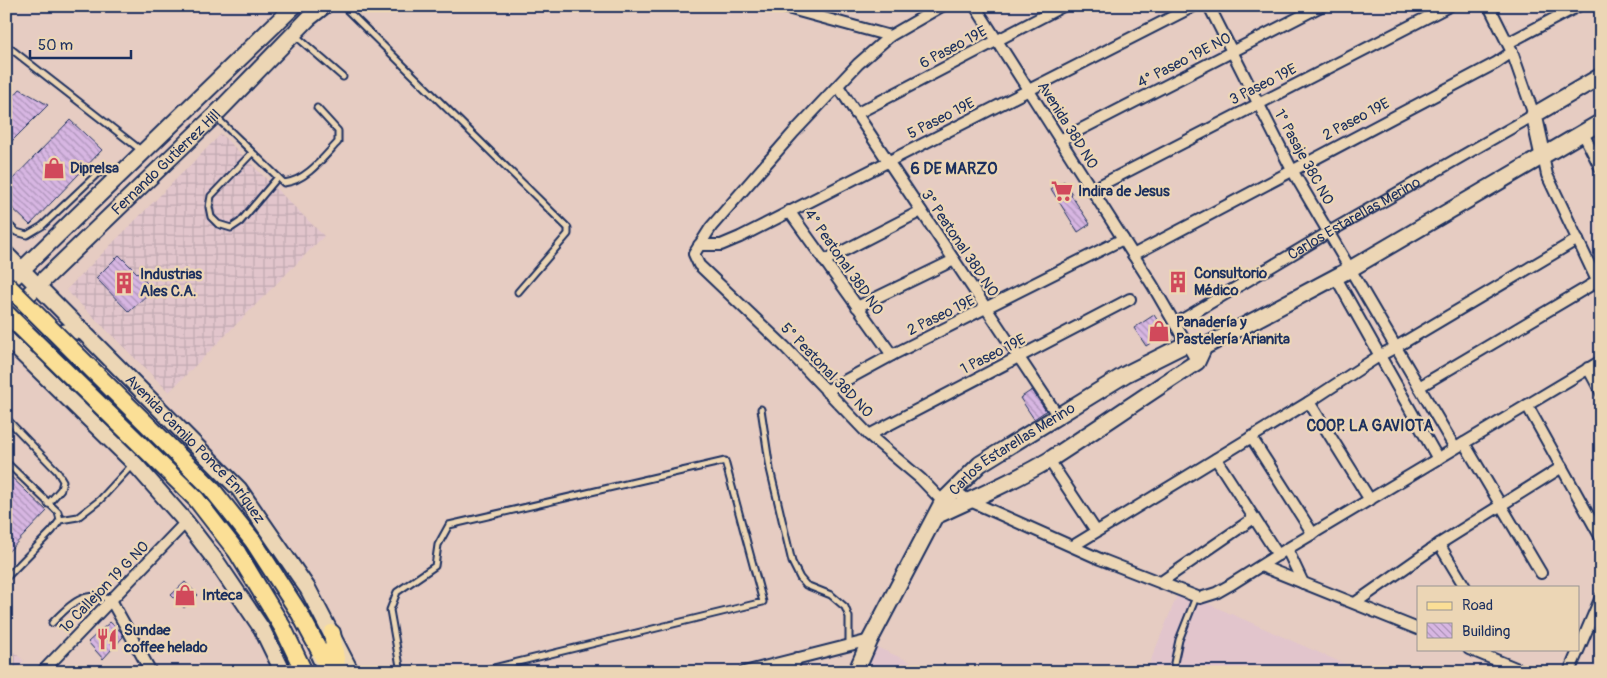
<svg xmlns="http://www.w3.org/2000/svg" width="1607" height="678" font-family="Pangolin,sans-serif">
<defs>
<pattern id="industrial-grid" width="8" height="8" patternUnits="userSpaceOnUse" patternTransform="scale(1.25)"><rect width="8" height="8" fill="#e2c5cc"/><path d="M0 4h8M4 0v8" fill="none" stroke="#c1aab2"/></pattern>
<pattern id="building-back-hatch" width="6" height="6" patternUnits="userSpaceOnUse" patternTransform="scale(1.25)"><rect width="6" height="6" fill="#d7b6e2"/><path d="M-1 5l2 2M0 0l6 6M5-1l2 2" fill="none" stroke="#ae94ba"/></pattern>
</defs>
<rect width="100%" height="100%" fill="#e6ccc2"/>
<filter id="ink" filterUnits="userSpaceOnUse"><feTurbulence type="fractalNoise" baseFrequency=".02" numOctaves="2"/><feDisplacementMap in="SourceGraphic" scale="10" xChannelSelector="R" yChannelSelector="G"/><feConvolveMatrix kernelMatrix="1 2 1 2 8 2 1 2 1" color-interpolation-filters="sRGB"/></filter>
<g filter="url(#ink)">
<path fill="#e2c5cc" d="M1179,591L1363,672H1146Z
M876,647L934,672H866Z"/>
<path fill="url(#industrial-grid)" d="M221,134L324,236L169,392L66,290Z
M6,645L24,661L13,672H6Z"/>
<path fill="url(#building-back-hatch)" stroke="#1b2f5e" d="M20,89L48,105L6,147V105Z
M70,120L102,150L30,225L6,202V186Z
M1064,181L1072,194L1071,195L1090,224L1078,232L1051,189Z
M119,255L153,289L129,312L96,278Z
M1154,315L1166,333L1146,346L1134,328Z
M1032,390L1046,411L1034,419L1020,398Z
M6,472L47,511L6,554Z
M185,582L198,595L184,608L171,595Z
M110,622L121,632L123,637L103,659L88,642Z"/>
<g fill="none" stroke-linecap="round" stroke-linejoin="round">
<g stroke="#1b2f5e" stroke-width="9">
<path id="lane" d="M343,6L568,228V234L518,292
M296,36L343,77
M6,45L142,151
M215,116L284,183C306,181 323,158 338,142V131L317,108
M252,153L211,196L209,207L211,217L218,224L231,228L240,222L278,177
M6,222L16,232L27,235L42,226L98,173L106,172L116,175
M761,409L770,469L792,562L800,578L806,585L831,595L845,607L849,617V645
M6,418L57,471L63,481L61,489L48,504
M6,462L58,512L60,520L52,531L6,578
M60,520L78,517L100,500L133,464
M52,623C70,604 85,589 111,600
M314,657L321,672
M1174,663L1179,640L1196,597
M401,672L390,610L397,592L435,566L438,545L449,525L725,461L763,602L477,672"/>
</g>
<g stroke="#1b2f5e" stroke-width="14">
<g id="street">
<path d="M780,6L890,36"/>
<path d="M942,6L890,36L858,64L794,132L711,227L694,254L699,265L784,346L869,435L921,479L946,505"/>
<path d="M975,6L1153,286L1197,362"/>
<path d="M1209,6L1292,170L1455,448"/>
<path d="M1508,43L1578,6"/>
<path d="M838,86L1058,416"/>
<path d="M856,114L1063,6"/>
<path d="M1583,133L1601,169"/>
<path d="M1060,140L1321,6"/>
<path d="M1543,156L1547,175L1601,289"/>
<path d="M1091,190L1449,6"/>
<path d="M789,211L892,355"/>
<path d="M699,245H721L740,237L1194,6"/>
<path d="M1133,255L1496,63L1512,52"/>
<path d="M824,261L921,211"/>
<path d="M1335,276L1438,459"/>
<path d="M857,307L954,260"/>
<path id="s1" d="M1175,324L1329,232L1534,115L1512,52L1489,6"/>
<path d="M1588,368L1601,392"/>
<path d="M1419,387L1598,281"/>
<path d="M826,391L892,355L1123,239"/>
<path d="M1309,402L1370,500"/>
<path d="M1527,405L1600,536"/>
<path d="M869,435L1130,299"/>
<path d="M1251,437L1313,534"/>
<path d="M1464,443L1541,573"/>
<path d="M1216,459L1278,555"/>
<path d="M1049,460L1096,531"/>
<path d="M954,490L968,500L1100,559L1200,598L1216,593L1230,585L1287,549L1601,361"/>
<path d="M1439,544L1465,587"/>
<path d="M1073,546L1309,402L1379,356L1396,347L1578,239"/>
<path d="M1287,549L1303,583"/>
<path d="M1261,566L1418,629"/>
<path d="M1161,582L1254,518"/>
<path d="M111,600L151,672"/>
<path d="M1355,603L1439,544L1562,467"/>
<path d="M1469,649L1525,672"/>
<path d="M42,672L186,522"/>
<path d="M744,672L870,640"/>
<path d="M791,672L797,658"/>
<path d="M1569,672L1601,597"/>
</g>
</g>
<g stroke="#1b2f5e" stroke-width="19">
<g id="secondary">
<path d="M1543,156L1534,115L1601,76"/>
<path id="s2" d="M6,254L239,489L308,589L351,672"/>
<path d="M6,285L294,6"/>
<path id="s3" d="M6,316L214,116L309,18L324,6"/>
<path d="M6,338L134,463L186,522L216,561L262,629L283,672"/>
<path d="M39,360C43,337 63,328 84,332"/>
<path d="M936,516C974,498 1013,482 1049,460C1099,428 1147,394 1197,362L1204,347L1345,272L1601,122"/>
<path id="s4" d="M856,672L870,640L943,501L980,464L1126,374L1186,344L1204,347"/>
</g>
</g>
<g stroke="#1b2f5e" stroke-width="20">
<path id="primary" d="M253,541L300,614L331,672
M237,552L283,628L304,672
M332,633L338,672"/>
</g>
<use href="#lane" stroke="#ecd6b5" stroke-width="5"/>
<use href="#street" stroke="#ecd6b5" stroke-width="10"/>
<use href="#secondary" stroke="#ecd6b5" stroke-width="15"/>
<use href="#primary" stroke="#fbdf96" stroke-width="16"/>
<g stroke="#1b2f5e" stroke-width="20" stroke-linecap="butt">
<path id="primary-bridge" d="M6,284L211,488L253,541
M6,313L196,499L237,552"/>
</g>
<use href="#primary-bridge" stroke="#fbdf96" stroke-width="16"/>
</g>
</g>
<defs>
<g id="shop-bare" transform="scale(1.725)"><path d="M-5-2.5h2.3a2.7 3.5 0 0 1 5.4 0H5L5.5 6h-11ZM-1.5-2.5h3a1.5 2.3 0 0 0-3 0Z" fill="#d1495b" stroke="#ecd6b5" stroke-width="2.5" paint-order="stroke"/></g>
<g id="supermarket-bare" transform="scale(1.725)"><path d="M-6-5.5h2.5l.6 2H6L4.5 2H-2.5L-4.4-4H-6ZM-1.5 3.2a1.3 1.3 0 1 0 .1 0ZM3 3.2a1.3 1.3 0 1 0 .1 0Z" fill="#d1495b" stroke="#ecd6b5" stroke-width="2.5" paint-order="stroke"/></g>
<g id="building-bare" transform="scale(1.725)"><path d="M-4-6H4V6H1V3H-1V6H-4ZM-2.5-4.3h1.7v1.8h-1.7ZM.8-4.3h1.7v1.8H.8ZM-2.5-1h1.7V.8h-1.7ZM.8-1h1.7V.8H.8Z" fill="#d1495b" stroke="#ecd6b5" stroke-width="2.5" paint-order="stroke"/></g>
<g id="restaurant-bare" transform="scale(1.725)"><path d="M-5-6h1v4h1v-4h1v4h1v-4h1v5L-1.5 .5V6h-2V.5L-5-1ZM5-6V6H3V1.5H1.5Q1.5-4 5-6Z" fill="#d1495b" stroke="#ecd6b5" stroke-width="2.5" paint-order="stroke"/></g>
</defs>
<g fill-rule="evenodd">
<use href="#shop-bare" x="54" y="168"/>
<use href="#supermarket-bare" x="1062" y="191"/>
<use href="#building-bare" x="1178" y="282"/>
<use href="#building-bare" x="124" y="283"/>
<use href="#shop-bare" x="1159" y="331"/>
<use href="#shop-bare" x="185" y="595"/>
<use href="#restaurant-bare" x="107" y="639"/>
</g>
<g text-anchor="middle" stroke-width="4.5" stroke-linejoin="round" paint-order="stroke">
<g font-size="15" fill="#1b2f5e" stroke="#ecd6b5">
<text transform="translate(953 47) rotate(-28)" y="5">6 Paseo 19E</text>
<text transform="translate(1184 60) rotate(-27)" y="5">4° Paseo 19E NO</text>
<text transform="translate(1263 84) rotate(-27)" y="5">3 Paseo 19E</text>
<text transform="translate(941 118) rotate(-27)" y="5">5 Paseo 19E</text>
<text transform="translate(1356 119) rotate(-28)" y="5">2 Paseo 19E</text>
<text transform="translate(1068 125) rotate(58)" y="5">Avenida 38D NO</text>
<text transform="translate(1304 157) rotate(61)" y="5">1° Pasaje 38C NO</text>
<text dy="5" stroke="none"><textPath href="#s3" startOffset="222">Fernando Gutierrez Hill</textPath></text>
<text dy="5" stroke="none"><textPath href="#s1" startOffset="208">Carlos Estarellas Merino</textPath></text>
<text transform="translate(960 243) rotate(56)" y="5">3° Peatonal 38D NO</text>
<text transform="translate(844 262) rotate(55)" y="5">4° Peatonal 38D NO</text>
<text transform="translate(941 315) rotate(-26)" y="5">2 Paseo 19E</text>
<text transform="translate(993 354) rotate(-27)" y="5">1 Paseo 19E</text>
<text transform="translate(827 370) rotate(46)" y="5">5° Peatonal 38D NO</text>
<text dy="5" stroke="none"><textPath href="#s2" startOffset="272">Avenida Camilo Ponce Enríquez</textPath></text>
<text dy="5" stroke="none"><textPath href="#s4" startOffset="279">Carlos Estarellas Merino</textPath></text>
<text transform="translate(104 587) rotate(-46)" y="5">1º Callejon 19 G NO</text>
</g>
<g font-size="15" font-weight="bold" fill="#1b2f5e" stroke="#ecd6b5" text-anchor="start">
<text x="70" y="173">Diprelsa</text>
<text x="1078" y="196">Indira de Jesus</text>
<text x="1194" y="278">Consultorio<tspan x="1194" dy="17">Médico</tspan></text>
<text x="140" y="279">Industrias<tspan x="140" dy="17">Ales C.A.</tspan></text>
<text x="1176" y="327">Panadería y<tspan x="1176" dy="17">Pastelería Arianita</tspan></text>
<text x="202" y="600">Inteca</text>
<text x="124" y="635">Sundae<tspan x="124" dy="17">coffee helado</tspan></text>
</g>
<g font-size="16" font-weight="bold" fill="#1b2f5e" stroke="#ecd6b5">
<text x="954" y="174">6 DE MARZO</text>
<text x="1370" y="431">COOP. LA GAVIOTA</text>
</g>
</g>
<rect width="1607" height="678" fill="none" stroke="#ecd6b5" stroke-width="25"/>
<rect x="12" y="12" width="1582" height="653" fill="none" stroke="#1b2f5e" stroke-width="2" filter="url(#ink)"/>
<rect x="1417" y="586" width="162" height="65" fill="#ecd6b5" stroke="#989392"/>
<rect x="1427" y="602" width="25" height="8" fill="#fbdf96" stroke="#989392"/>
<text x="1462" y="610" font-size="15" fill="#1b2f5e">Road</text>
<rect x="1427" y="623" width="25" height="15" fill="url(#building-back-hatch)" stroke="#989392"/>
<text x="1462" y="636" font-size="15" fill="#1b2f5e">Building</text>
<path d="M30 50v8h101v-8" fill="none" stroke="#1b2f5e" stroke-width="2.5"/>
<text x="38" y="50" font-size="15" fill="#1b2f5e" stroke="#ecd6b5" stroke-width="4" paint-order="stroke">50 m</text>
</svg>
